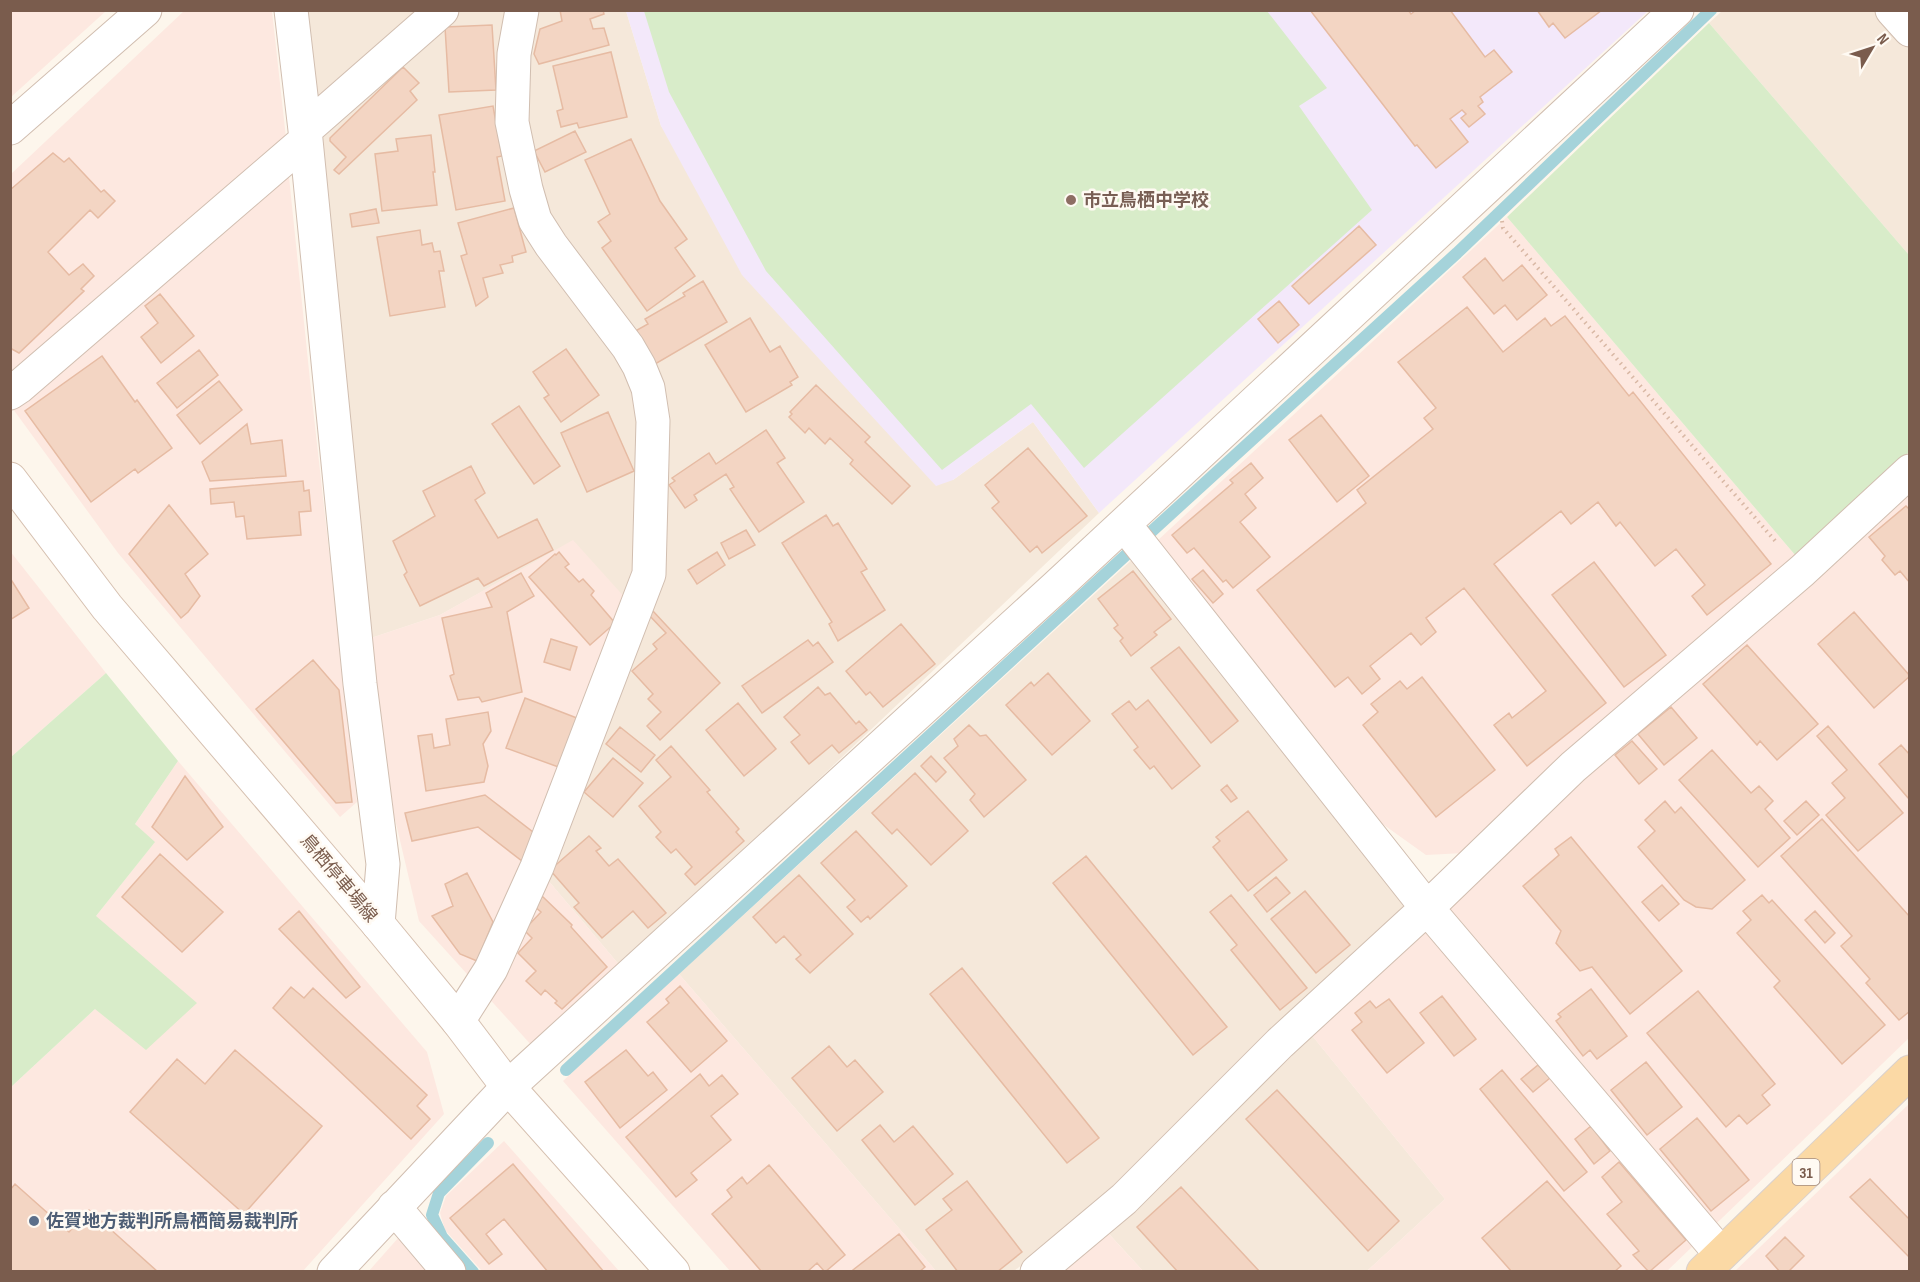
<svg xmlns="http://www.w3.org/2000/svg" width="1920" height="1282" font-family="'Sofia Sans Condensed','Noto Sans JP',sans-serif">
<rect width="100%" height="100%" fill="#fdf6ec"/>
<path fill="#f5e8da" d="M304,11H626L661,126L953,480L1033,422L1099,513L621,967L531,860L573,541L440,615L371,638Z
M1722,11H1909V255L1709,23Z
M1135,557L1411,909L1310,1033L1445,1199L1367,1271H1143L1089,1212L1014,1271H936L679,974Z"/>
<path fill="#fde8e0" d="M11,10H106V11L11,97Z
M184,11H272L286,138L11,378V174Z
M281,177H289L311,390L357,802L340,817L118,553L13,409Z
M1507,217L1796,556L1464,853L1426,855L1377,820L1157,541Z
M1909,484V1038L1667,1271H1367L1445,1199L1310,1033L1627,739Z
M573,540L628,601L531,860L621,967L533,1047L419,921L394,815L371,638L440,615Z
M10,551L106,673L11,757H10Z
M178,761L427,1052L444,1114L303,1271L11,1272V1087L95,1009L96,916L154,843L135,824Z
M679,974L936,1271H730L563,1081Z
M1909,1104V1271H1735Z
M504,1141L619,1271H482L445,1230L440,1213L446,1196Z
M1108,1233L1143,1271L1058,1272Z
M399,1237L430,1272H368Z"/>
<path fill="#f3e8fa" d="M626,11H1648L1099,513L1033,422L953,480L936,486L742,275L661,126Z"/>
<path fill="#d8ecc9" d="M644,11H1267L1327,88L1299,106L1372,210L1084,468L1031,404L942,470L766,271L669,92Z
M1709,23L1909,255V452L1796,556L1507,217Z
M106,673L178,761L135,824L155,842L96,916L197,1003L146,1050L95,1009L11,1087V757Z"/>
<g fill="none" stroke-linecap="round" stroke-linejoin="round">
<path stroke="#a5d3da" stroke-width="12" d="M1152,531L1457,253L1711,10
M566,1070L1127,554
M473,1272L442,1237L432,1215L439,1193L488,1143"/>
</g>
<path fill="#f3d5c3" stroke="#e6bba3" stroke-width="1.5" d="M560,10H603L604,14L590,19L593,29L604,28L609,45L539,64L534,54L540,29L562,21Z
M1310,10H1408L1411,14L1416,10H1450L1485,57L1494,50L1512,72L1480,97L1483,102L1478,106L1485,114L1469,127L1461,118L1466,114L1462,110L1450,119L1468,142L1436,168L1417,145L1415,146Z
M1537,10H1602L1565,38L1553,23L1549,27Z
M492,25L496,90L449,92L445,27Z
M611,52L627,117L579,128L577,123L561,127L557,111L563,109L553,66Z
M403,67L419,83L410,91L417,100L339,174L334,170L346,157L330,141V138Z
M493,106L502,156L497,157L505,201L456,210L439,115Z
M575,131L586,152L545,172L534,151Z
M431,135L435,172H433L437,205L382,211L375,154L398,151L396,139Z
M631,139L660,201L687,239L675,248L695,276L647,311L602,248L611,241L598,222L610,214L585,160Z
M53,153L64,162L69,158L101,192L104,190L115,201L98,218L90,210L48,252L69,275L83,264L94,276L81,289L84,291L19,353L10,348V190Z
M514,208L526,252L512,256L513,262L500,265L503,273L483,278L488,297L476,306L461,256L467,254L458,223Z
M376,209L379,223L352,227L350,214Z
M1359,226L1376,245L1309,304L1292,286Z
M420,230L422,245L432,243L434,252L440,251L444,271H439L445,307L390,316L377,237Z
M1485,258L1503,281L1522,265L1547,295L1517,320L1505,305L1494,314L1463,277Z
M703,281L727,322L650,367L630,334L648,324L645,319L685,296L683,293Z
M160,294L194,336L161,363L141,337L158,323L145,306Z
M1279,301L1299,325L1278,343L1258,319Z
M1467,307L1503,352L1545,318L1551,326L1565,316L1629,396L1633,392L1771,564L1707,615L1692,596L1705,585L1676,549L1655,566L1620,522L1616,526L1598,502L1571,524L1561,511L1494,564L1606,703L1527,766L1494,725L1509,713L1512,718L1546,691L1464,588L1426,618L1436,632L1421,645L1411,633L1370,666L1380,679L1362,694L1348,677L1335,687L1257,590L1366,503L1357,490L1433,429L1424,418L1436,408L1398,362Z
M750,318L770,352L780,346L798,377L790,382L792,385L746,412L705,345Z
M566,349L599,395L561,422L544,398L549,395L533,372Z
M199,350L218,375L177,408L157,383Z
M102,356L135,402L137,400L172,448L138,473L135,469L91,502L25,411Z
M219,381L242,410L200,444L177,415Z
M816,385L870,437L865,442L910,486L892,504L850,464L853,460L830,438L825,444L809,428L805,433L789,417L792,414L790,412Z
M519,406L560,466L534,484L492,424Z
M608,412L634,471L587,492L561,433Z
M1321,415L1369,476L1337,502L1289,440Z
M247,424L251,444L282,440L286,476L210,481L202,462Z
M766,430L785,458L777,463L804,502L759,532L730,489L734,487L726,474L694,495L697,500L685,508L669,485L675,481L672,478L709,453L716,464Z
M1028,448L1087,516L1042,553L1037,546L1030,552L992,508L999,502L985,485Z
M1251,463L1263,478L1245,494L1256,508L1240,522L1270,557L1233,588L1226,580L1223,582L1194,548L1187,553L1172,535L1233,483L1230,480Z
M471,466L485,493L475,500L498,538L537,519L553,550L484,586L478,578L420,606L404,575L407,572L393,541L435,516L423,491Z
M303,481L304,491L309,490L311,511L299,512L301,535L247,539L244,516L236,517L234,502L211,504L210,489Z
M169,505L208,554L185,574L200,596L188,612L181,618L129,554Z
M1906,506L1910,510V583L1900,571L1895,575L1882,560L1885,556L1869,537Z
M826,515L833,526L838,523L867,569L861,572L885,610L838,641L829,624L832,622L782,543Z
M746,530L755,545L729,559L721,543Z
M559,552L569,564L565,567L579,582L583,579L594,591L591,595L615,623L590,645L529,577L555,554L556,555Z
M717,552L725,565L697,584L688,570Z
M1594,562L1666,655L1624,687L1552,595Z
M1203,570L1223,594L1213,603L1192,579Z
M1133,571L1171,619L1154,632L1157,635L1131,656L1120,641L1123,638L1114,628L1118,625L1098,599Z
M521,573L534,596L507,612L522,692L482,702L479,697L458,700L450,676L454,674L442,618L492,607L486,593Z
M10,578L29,608L10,620Z
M652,610L720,683L660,740L647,726L661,712L648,699L653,694L632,671L657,649L653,644L666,633L648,614Z
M1854,612L1910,676L1874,708L1818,644Z
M901,624L935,664L883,707L870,692L866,695L846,671Z
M551,639L577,647L570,670L544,662Z
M808,640L813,646L818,642L833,662L762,713L742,686Z
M1747,645L1818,724L1777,760L1760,741L1757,745L1703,684Z
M1179,647L1238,721L1211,743L1151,668Z
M313,660L339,690L352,802L336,803L256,709Z
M1048,673L1090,721L1052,755L1006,705L1031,682L1034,686Z
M1422,677L1495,770L1436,817L1363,725L1378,712L1371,704L1400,681L1407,689Z
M818,687L825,695L830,693L856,724L859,721L867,730L839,753L832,745L809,764L791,742L800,735L784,717Z
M525,698L582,720L564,769L506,748Z
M1148,700L1200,766L1172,789L1154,766L1150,769L1134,750L1138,747L1112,714L1129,701L1136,710Z
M738,703L776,749L744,776L706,730Z
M1671,707L1697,738L1664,765L1638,734Z
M488,712L491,731L483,744L488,766L484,782L426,791L418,736L432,734L434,748L450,745L446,719Z
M969,725L980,736L986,735L1026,780L984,817L970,800L975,794L944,758L958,746L954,739Z
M1828,726L1903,813L1858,851L1826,815L1845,798L1832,783L1847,770L1817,736Z
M620,727L655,755L641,772L606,744Z
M1632,741L1657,769L1639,784L1615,755Z
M1901,745L1910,755L1909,799L1879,764Z
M671,746L710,790L707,792L739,829L736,832L744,841L695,885L685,874L692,867L676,849L671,853L656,837L661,832L639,806L671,777L656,760Z
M1712,750L1751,793L1759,786L1773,801L1765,809L1790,838L1758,867L1679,780Z
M931,756L946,772L936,782L921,766Z
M613,758L643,783L613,817L584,792Z
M915,773L968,831L931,865L897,829L892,834L872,813Z
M185,776L223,827L187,860L152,827Z
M1227,785L1237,798L1231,802L1221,790Z
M485,795L533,832L522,861L478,827L412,841L405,813Z
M1665,801L1675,813L1681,807L1745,880L1712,909L1696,907L1684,900L1638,847L1655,831L1645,820Z
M1806,801L1819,815L1797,835L1784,821Z
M1248,811L1287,860L1248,891L1213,847L1220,841L1216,837Z
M1822,819L1910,917V1011L1899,1020L1866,983L1870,979L1841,946L1852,936L1781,856Z
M856,831L907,886L870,919L868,916L861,922L847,907L855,900L821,863Z
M589,836L601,848L596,851L609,866L618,859L666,913L648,928L633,911L602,938L574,907L579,903L550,870Z
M1571,837L1682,971L1630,1014L1592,967L1580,971L1556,943L1561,931L1523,886L1559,855L1555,849Z
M160,854L223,912L182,952L122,897Z
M1086,856L1227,1027L1193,1055L1053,883Z
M467,873L493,922L477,961L460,954L432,916L453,906L445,884Z
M799,875L853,934L810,973L796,959L801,955L784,936L776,943L753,917Z
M1276,877L1290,893L1267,912L1254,895Z
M1662,885L1679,904L1659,921L1642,902Z
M1305,891L1350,945L1316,973L1271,919Z
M1231,895L1307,988L1280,1010L1231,950L1237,945L1210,912Z
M1762,895L1769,903L1772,900L1885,1025L1842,1064L1774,987L1780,981L1737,933L1751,920L1743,911Z
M542,896L572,925L571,927L607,967L562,1009L555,1003L557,1001L545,990L541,995L526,981L536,971L518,953L532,938L524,930L541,912L534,906Z
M299,911L360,987L346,998L279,929Z
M1815,911L1835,933L1825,943L1805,920Z
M962,968L1099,1138L1067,1163L930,994Z
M680,986L727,1041L691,1072L647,1022L669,1003L666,999Z
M291,987L304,998L313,988L427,1095L417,1106L430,1119L411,1139L273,1008Z
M1591,989L1627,1036L1597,1059L1590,1050L1583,1056L1556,1021L1561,1017L1558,1014Z
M1698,991L1775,1084L1762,1095L1770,1105L1747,1124L1739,1115L1726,1127L1647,1033Z
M1442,996L1476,1039L1454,1056L1420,1013Z
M1389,999L1424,1043L1387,1073L1352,1030L1362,1022L1355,1013L1370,1001L1376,1008Z
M829,1046L847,1067L855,1060L883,1092L837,1131L792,1078Z
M235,1050L322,1126L244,1214L130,1112L177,1059L205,1084Z
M626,1050L648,1076L653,1072L667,1090L620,1128L585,1082Z
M1646,1062L1682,1107L1647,1135L1611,1090Z
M1538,1065L1550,1078L1533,1092L1521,1079Z
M1502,1070L1587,1172L1564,1191L1480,1089Z
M700,1074L709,1086L722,1075L738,1094L711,1116L731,1140L691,1173L697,1180L676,1197L626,1137Z
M1277,1090L1399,1221L1368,1251L1246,1119Z
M1697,1118L1749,1180L1711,1211L1660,1149Z
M880,1125L894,1142L913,1126L953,1174L915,1205L862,1140Z
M1591,1126L1610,1151L1594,1164L1575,1139Z
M1619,1162L1686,1240L1649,1272L1633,1255L1639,1251L1607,1214L1622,1202L1602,1177Z
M513,1164L604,1272H548L504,1219L486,1234L502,1254L489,1264L450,1218Z
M769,1165L845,1255L825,1272L817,1263L807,1272H762L712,1214L732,1197L727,1190L742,1177L747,1184Z
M1870,1179L1910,1220V1258L1850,1197Z
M967,1181L1022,1252L997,1272H958L926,1230L952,1210L943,1199Z
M1547,1181L1621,1266L1614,1272H1512L1482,1238Z
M15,1184L69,1232L89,1210L158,1272H10V1190Z
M1181,1187L1260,1272H1178L1137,1227Z
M899,1234L925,1267L919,1272H854L853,1270Z
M1785,1237L1804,1256L1788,1272H1780L1766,1256Z"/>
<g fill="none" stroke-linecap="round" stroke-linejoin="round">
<g stroke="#d1beb0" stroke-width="35">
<path id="street" d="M291,10L305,130L360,684L383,864L378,924
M1892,10L1910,30
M10,128L145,10
M305,130L442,10
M10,393L19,387L306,140
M1124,524L1427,908L1721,1254
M458,1021L491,969L537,867L649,574L653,421L648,388L639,366L628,347L551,245L535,220L526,189L512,122L514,54L522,10
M394,1207L449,1272
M334,1272L508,1087L1056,587L1677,10
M1037,1272L1124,1199L1280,1043L1427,908L1573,767L1802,571L1910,471"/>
</g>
<g stroke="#d6c0b0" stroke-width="35">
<path id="secondary" d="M10,479L107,607L378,924L458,1021L508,1087L673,1272"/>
</g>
<g stroke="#dad1cd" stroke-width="35">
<path id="primary" d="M1703,1272L1910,1072"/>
</g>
<path stroke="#d9b8a5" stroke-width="4" stroke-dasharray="1.5 4.5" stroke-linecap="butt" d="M1502,221L1503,228L1777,543"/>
<use href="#street" stroke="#fff" stroke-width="33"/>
<use href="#secondary" stroke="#fff" stroke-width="33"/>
<use href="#primary" stroke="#fbd9a5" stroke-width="33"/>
</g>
<circle fill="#8d6e63" stroke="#fffaf3" stroke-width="2" cx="1071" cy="200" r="6"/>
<circle fill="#5c6f8a" stroke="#fffaf3" stroke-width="2" cx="34" cy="1221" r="6"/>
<g text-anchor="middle" stroke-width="5" stroke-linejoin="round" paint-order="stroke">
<rect fill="#fffaf3" stroke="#a28b7f" stroke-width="1.5" x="1792.5" y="1159" width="27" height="26" rx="4.5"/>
<g font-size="16" font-weight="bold" fill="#7a5c4d">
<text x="1806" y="1178">31</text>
</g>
<g font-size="18" font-weight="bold" fill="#785e54" stroke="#fffaf3" text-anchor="start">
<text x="1083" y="206">市立鳥栖中学校</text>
</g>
<g font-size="18" fill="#7a5c4d" stroke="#fffaf3">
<text transform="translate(339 878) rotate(50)" y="6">鳥栖停車場線</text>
</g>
<g font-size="18" font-weight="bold" fill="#4e5e75" stroke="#fffaf3" text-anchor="start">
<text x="46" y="1227">佐賀地方裁判所鳥栖簡易裁判所</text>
</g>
</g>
<rect width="1920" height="1282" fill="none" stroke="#7a5c4d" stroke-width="24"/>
<g transform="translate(1872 48) rotate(51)" stroke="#fffaf3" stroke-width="4.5" paint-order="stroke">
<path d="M0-4.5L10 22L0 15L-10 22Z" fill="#7a5c4d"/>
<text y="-9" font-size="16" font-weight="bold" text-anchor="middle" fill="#7a5c4d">N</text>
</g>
</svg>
